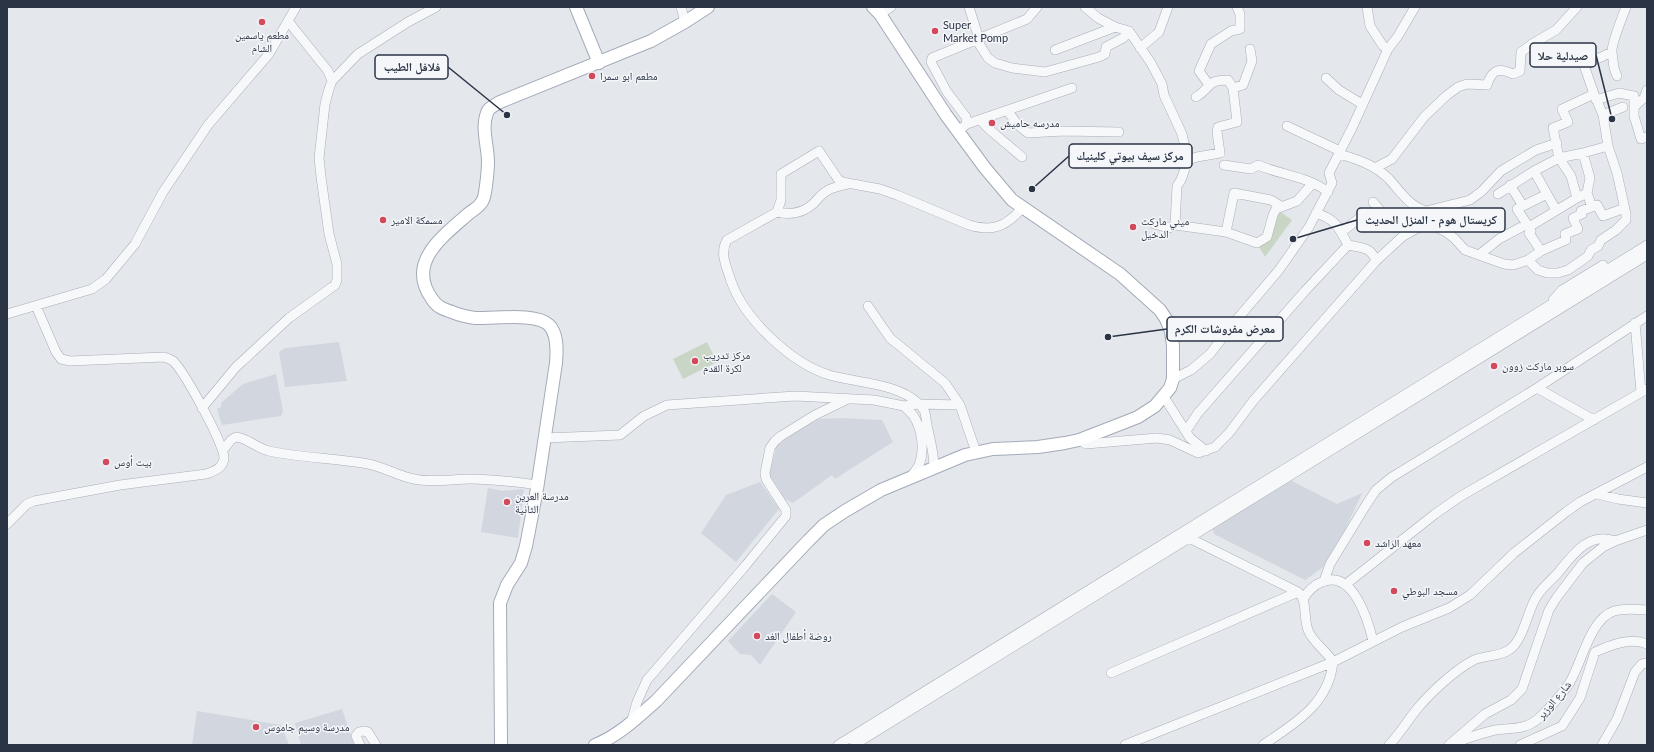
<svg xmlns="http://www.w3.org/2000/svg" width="1654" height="752" font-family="Lato,'Noto Naskh Arabic',sans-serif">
<rect width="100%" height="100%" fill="#e4e7ec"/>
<path fill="#d2d6de" d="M339,342L347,381L285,387L279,352L285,348Z
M276,374L283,411L281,416L222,425L217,409L221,407V403L243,384Z
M841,418L882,420L893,442L835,479L832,475L793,503L785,499L769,474L777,446L780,441L819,419Z
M1288,479L1337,504L1362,493L1345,530L1322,568L1305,580L1214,534L1213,529Z
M760,482L779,509L736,562L701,533L726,495Z
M488,488L502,491L524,489L518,538L481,532Z
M772,594L796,612L760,665L751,655L740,654L728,641Z
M342,709L354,745H301L295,723Z
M197,711L281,725L289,745H192Z"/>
<path fill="#c9d6c5" d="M1276,209L1292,220L1265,257L1257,243L1264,240Z
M707,342L717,362L683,379L673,359Z"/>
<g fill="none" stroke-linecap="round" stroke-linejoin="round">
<g stroke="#a9aeb7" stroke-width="10">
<path id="minor" d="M681,7L685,22
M969,7L979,39
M1085,7L1098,18L1115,27L1129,31L1151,63L1162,84L1164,95L1182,134L1188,160L1181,180L1177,186L1175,225
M1367,7L1370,26L1383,46L1388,49
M880,14L891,7
M288,21L328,71L332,81
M976,39L988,58L995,63L1012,68L1045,72L1099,57L1105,54L1106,47L1123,38L1129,31
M1140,48L1159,32L1168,7
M1055,50L1115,27
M1612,52C1611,45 1623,15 1626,7
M1326,78L1339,90L1362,104
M1209,85L1199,71L1211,44L1231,31L1240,29V14L1237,7
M1594,94L1584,65L1612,52L1614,68L1617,76
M1196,97C1212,88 1205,80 1228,80L1233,88
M1596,100L1619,93L1634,96V116L1641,139L1647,137
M1634,107L1644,98L1647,90
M1007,110L1018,125L1028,133L1064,131L1119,132
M1603,115L1608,146
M980,120L990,130L1022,157
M967,124L966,117L947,92L931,62L932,58L1027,19L1037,7
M1287,126L1340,151
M962,128L967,124L1072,88
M1339,154C1357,159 1375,165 1389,179C1400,191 1409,206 1426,211V217
M1188,160L1197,157L1220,153L1217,132L1218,127L1237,122L1233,88L1243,85L1252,61L1250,49
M1224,165L1251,169L1258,165C1281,175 1307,176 1328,192
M1375,168L1392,159L1424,117L1446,96L1458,87L1467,84L1487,85C1492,70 1498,67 1513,74L1520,71L1521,52L1532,44L1556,30L1577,7
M1534,171L1559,158L1571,176L1577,198
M1510,185L1523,206L1517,209L1529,227
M1587,193L1590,178L1583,153L1559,158L1553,128L1568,122L1562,109L1594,94L1603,115L1623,107
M1498,194L1534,171L1547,194
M1523,206L1547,194L1556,210
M1592,207L1597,205L1603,216L1625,208
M1426,211L1470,200L1482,191L1501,171L1536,150L1557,143
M777,212C790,215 803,213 813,204C818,199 821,194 827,191C832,187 842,186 848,184
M1316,213C1337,220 1338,227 1348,245C1362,248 1371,247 1376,261
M1154,224L1169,228L1175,225L1226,232L1257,243L1267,237L1273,215L1276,209L1297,201L1313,183
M1226,232L1234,193L1271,200L1281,206
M1342,232L1364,214L1367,217L1370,216L1379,209L1373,202
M1479,255L1499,239L1527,224
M1528,260L1538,270L1547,273H1558L1568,270L1588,256L1591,250L1598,246L1601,240L1616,230L1626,220V214L1617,173L1608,146L1583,153
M1553,300L1562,290L1603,265
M868,306L890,338L945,383L960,405L976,452
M7,314L92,289L106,279L135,244L163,192L208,125L269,54L296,7
M1635,323L1641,392
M1173,379L1191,370L1210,354L1233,324L1279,270L1309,227L1332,183L1329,173L1352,128L1388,49L1398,36L1415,7
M1537,388L1594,420
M1164,397L1190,438L1206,451
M904,406C907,409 910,412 913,415C922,429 925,450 919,465C917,469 913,474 910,478
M202,408L236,367L289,318L335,285L337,280V264L329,234L321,177L319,158L325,104L329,89L332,81L358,54L408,22L436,7
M1186,431L1198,413L1305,291L1348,245
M544,438L620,435L644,416L667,405L795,396L874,400L904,406L918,404L960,405
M1079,440L1086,444L1157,438L1170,440L1198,453L1215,447L1229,433L1253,401L1376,261L1403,236L1427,223L1446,232L1454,238L1465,250L1504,264L1513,265L1528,260L1541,251L1566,240L1565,234L1578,229L1573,218L1582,214L1581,211L1592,207L1587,193L1577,198L1529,227L1531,231L1529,233L1541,251
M223,450L231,440L236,437C248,438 256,448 269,451C301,458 335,458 368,464C384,467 398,476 414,479C433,483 452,479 471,479C494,479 516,482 538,485
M934,467C934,453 930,439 927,425C926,421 926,414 924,410C923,408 920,405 918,403C897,383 857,383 829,375C791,363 744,319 731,281C727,267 719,254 727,240L777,212L781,200V174L819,151L838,179L842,182L880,189L897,195L969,225C992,232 1006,227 1022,208
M1597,494L1618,499L1647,503
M7,524L27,504L34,501L120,485L206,474C214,471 222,469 224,459C226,447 184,371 173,361C170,359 167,358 164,357L70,361L61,359L56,352L36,306
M1186,535L1189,538L1298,592C1308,601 1303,617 1308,630C1313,643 1326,650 1333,662C1329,704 1294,724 1263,745
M1615,541L1647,530
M1324,581L1330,564L1366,505L1376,490L1392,477L1537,388L1647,316
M1345,585L1435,514L1461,496L1647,389
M1303,599C1308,591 1314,585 1322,582C1353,569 1368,620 1373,641
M1111,673L1298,592
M631,723L637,702L647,680L746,565L786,516V510L766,479L765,473L770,448L775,441L781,436L815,415L848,399
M1454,743C1468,738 1481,733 1495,730C1511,728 1525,730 1538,719C1546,712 1565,691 1570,682C1582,662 1590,619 1614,611C1624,608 1636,609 1647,610
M360,745L356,736L359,732L363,731L368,732L376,745
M838,745L1647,245
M854,745L1647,255
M1125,745L1333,662L1402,627L1449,608L1470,595L1514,553L1566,512L1580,502L1647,467
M1389,745C1400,734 1407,721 1417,709C1430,693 1456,669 1474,660C1485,655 1499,657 1509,650C1524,640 1527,611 1537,596C1542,588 1550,581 1557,574C1572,556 1588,531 1615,541L1603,547L1583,563L1557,597L1549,610L1522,689L1511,700L1485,714L1449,745
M1520,745L1562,726L1580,698L1595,652C1611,645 1630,637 1647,644
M1602,745L1617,719L1635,672L1642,664L1647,663"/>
</g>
<g stroke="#a3abb8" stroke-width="14">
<path id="major" d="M576,7L599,63
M501,745L500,603L507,585L521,563L526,546L537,489L556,363C557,351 558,334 549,325C536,312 494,319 475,318C468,317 459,315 452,312C443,309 437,307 432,299C406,263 442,237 467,215C471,211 478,208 481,203C485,199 485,191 486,186C487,178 488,170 488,162C488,146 481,128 487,113C488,108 495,105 500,102L651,41L685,22L708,7
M595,745C618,736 637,718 656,701L808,541L824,525L845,511L881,490L965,455L993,449L1038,447L1065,443L1079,440L1128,421L1138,417L1155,406L1170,388L1173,379V346L1171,331L1166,319L1160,310L1120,274L1012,200L985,168L946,115L880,14L873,7"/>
</g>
<use href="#minor" stroke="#f7f8fa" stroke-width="9"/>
<use href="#major" stroke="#fff" stroke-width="12"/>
</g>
<g fill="#d1495b" stroke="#f4f6f9" stroke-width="1.5">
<circle cx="262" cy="22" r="4"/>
<circle cx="935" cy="31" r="4"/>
<circle cx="592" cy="76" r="4"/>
<circle cx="992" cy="123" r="4"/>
<circle cx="383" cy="220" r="4"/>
<circle cx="1133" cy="227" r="4"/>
<circle cx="695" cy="361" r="4"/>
<circle cx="1494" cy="366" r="4"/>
<circle cx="106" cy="462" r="4"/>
<circle cx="507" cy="502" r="4"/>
<circle cx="1367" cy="543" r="4"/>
<circle cx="1394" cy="591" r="4"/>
<circle cx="757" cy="636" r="4"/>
<circle cx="256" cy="727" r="4"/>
</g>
<g text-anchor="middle" stroke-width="3" stroke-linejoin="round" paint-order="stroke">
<g font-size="11" fill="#2b3445" stroke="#f4f6f9" text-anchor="start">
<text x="943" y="29">Super<tspan x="943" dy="13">Market Pomp</tspan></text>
<text x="262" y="39" text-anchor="middle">مطعم ياسمين<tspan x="262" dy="13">الشام</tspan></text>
<text x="600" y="80">مطعم ابو سمرا</text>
<text x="1000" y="127">مدرسه حاميش</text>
<text x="391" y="224">مسمكة الامير</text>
<text x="1141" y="225">ميني ماركت<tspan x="1141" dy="13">الدخيل</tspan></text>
<text x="703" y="359">مركز تدريب<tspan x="703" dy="13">لكرة القدم</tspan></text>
<text x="1502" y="370">سوبر ماركت زوون</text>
<text x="114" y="466">بيت أوس</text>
<text x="515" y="500">مدرسة العرين<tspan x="515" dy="13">الثانية</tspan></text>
<text x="1375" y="547">معهد الراشد</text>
<text x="1402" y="595">مسجد البوطي</text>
<text x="765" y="640">روضة أطفال الغد</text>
<text x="264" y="731">مدرسة وسيم جاموس</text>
</g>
<g font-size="11" fill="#2b3445" stroke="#f4f6f9">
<text transform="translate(1554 700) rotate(-50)" y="4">شارع الوزير</text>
</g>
</g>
<path fill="none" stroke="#2b3445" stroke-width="1.5" d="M1612 119L1596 55M507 115L448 67M1032 189L1069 156M1293 239L1357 220M1108 337L1167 329"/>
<g fill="#2b3445" stroke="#f4f6f9" stroke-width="1.5">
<circle cx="1612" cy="119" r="4"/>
<circle cx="507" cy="115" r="4"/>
<circle cx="1032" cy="189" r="4"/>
<circle cx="1293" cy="239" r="4"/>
<circle cx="1108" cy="337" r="4"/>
</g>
<g fill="#f4f6f9" stroke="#2b3445" stroke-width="1.5">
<rect x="1530" y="43" width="66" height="24" rx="4"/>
<rect x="375" y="55" width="73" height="24" rx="4"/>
<rect x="1069" y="144" width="123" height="24" rx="4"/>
<rect x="1357" y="208" width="148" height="24" rx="4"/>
<rect x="1167" y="317" width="116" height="24" rx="4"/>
</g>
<g font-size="12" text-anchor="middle" font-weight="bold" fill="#2b3445">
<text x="1563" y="60">صيدلية حلا</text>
<text x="412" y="71">فلافل الطيب</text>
<text x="1130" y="160">مركز سيف بيوتي كلينيك</text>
<text x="1431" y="224">كريستال هوم - المنزل الحديث</text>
<text x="1225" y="333">معرض مفروشات الكرم</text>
</g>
<rect width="1654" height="752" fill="none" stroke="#2b3445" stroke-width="16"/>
</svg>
